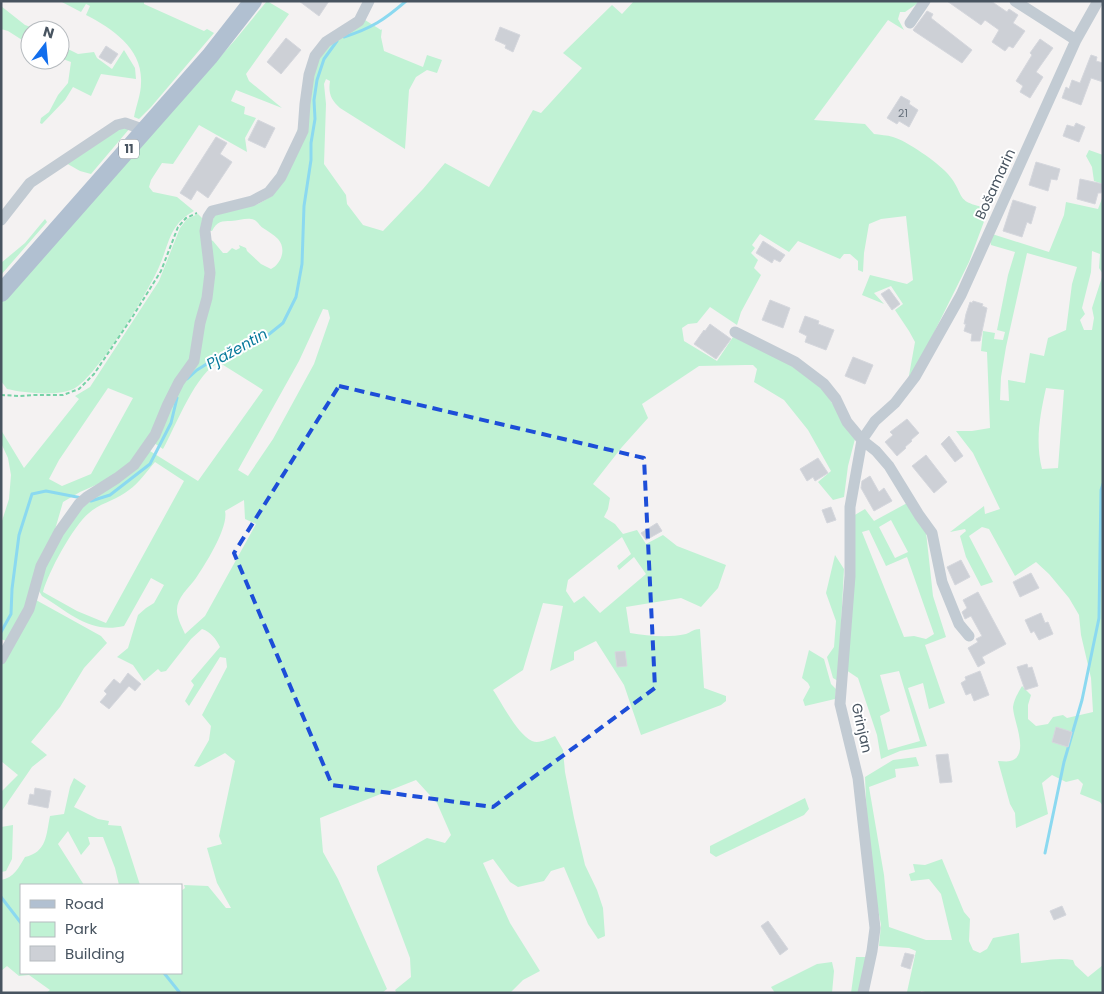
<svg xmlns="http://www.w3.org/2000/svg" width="1104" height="994" font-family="Poppins,sans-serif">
<rect width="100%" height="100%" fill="#f4f2f2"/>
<path fill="#c0f2d4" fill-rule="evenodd" d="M60,1H144V4L204,31L207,29L214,33L151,107L139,119L134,117C136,106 141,94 141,83C143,49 113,29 86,15L90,6L86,4L81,12Z
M267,1L289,14L246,74L249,81L282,108L236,90L231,101L245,107L244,114L256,118L245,138L247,152L199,125L173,164L162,163L151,180L149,187L153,192L177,197L194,211C169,225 170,242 159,267C148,292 97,376 75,388C59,397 25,393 7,389L1,381V302L235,40Z
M634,1H921L905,12H900L898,19L904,30L888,20L814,120L865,124L874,134C880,135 887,135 893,137C907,141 937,162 947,173C967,195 952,202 989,208L969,262L916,369L908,381L915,342L909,331L895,310L903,304L891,286L874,293L884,304L862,295L870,275L907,284L913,280L906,216L881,219L869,224L864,253L863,272L858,270V261L850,254H844L840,259L798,241L789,252L760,234L752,245L755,248L751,253L758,260L754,268L761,275L741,312L737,325L710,307L697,323L688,324L682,328L684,341L717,361L733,337L781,358L823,389L855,439L848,466L844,497L833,500L818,482L831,471L808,430L784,400L754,382L757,369L753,365H745L699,366L642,404L648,418L622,447L593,484L610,498L608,509L604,517L615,524L623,534L637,530L646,544L663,535L677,546L726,565L718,588L701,607L681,598L626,607L630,633C648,636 668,638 686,634C691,632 694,629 700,629L704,688L726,696V701L721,705L641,735L624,685L596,641L574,652V660L550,671L563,606L543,603L523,670L493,690C502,703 517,734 532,741C539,744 548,739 555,736L563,750L565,772L574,818L585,865L597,890L603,908L605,936L598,939L588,924L564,867L551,871L544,881L518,887L510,882L493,859L483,863L510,923L540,971L523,980L510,993H397L395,990L411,977L410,958L377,870V866L427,838L445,843L451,835L437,803L416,780L320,818L323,852L338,879L387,989L382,993H46L50,990L29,975L19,976L7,966L1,971V880C14,878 19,867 25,857C47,852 46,835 50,816L64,814L70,787L74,778L86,786L74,807L98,819L109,821L108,825L121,826L140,885H119L115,868L103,837H88L90,844L81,855L68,831L58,844L84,885H21V973H181V891L185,888L184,885L208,886L226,908H231L217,883L207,848L222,844L219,836L235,761L225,753L199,767L194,766L209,740L211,726L202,715L227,667L226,658L220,657L189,706L185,701L194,685L191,681L220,647C216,639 211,632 202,629L191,639L166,671L161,672L158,669L144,681L133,665L117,657L128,648L138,615L146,608L154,603L164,585L151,578L124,626C90,634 70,613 42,596L39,591L38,582L61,535L81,509L150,451L198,481L263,390L220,363C197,369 175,428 163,449L154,443L170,405L195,364L209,239L213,241L223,253H227L232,248L236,250L240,248L239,245L246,248L247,251L261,264L271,269C281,264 287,249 278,239C274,235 268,231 263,228C258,225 258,220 251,219C245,218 238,221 231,221C222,221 217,221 212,231L208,230L215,215L258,204L272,196L284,180L314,69L326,47L365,20L381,30L382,29L381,37L384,51L423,67L427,55L442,60L437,73L427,70L416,77L409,90L405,149L340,108C331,100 328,93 330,81L326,79L324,84L326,104L324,164L346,195L347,204L363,225L383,231L423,189L445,163L489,187L533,110L541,113L582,68L563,53L612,5L622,14ZM323,309L328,310L330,318L314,364L273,439L248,476L238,470L299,361ZM155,462L184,481L106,623L77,611L43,592C48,573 73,526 89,513C100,503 117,500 129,490C139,483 147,471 155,462ZM244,500L245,519L256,524L205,616L185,634C182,627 178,620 177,612C176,598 188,589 196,578C205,565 229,527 225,511ZM622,537L631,554L617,566L619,570L634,557L646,574L600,613L584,596L574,603L566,591L568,580Z
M1,6L25,25L39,30H30V45L8,31L1,29Z
M60,45L78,54L94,52L97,58L112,69L124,50L135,68L136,79L101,74L91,96L73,87L65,100L42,124L40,123L41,118L49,112L58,95L68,83L71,62L60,58Z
M119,127L130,128L91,174L80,171L66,163Z
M1089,150L1103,155V184L1094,181L1092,167L1086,156Z
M1103,196V274L1099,268L1100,254L1092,251L1091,272L1082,308L1085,314L1080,320L1084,330H1092L1094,318L1092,308L1103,274V806L1100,802L1080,794L1083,784L1078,779L1066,782L1052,775L1042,783L1048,814L1016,828L1015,813L1010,804L998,761C1002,761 1007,762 1010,761C1031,756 1013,720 1013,707C1014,699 1018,693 1022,686L1031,695L1028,705V719L1036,726L1048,724L1053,717L1063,715L1067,718L1093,712L1091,678L1081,635L1079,615L1069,598L1049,574L1036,562L1015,576L989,529L982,527L969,536L993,582L981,586L966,557L960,536L966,531L965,529L950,532L984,506L985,514L1000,509L973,453L956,431H972L990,428L987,352L981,351L983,331L995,333L994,339L1003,340L1005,332L997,330L1008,275L1015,252L991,245L989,233L1049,252L1064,215L1066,202L1098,209ZM1027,253L1077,267L1072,284L1066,330L1048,338L1044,356L1030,353L1025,383L1008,380L1009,401L1000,400L1001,377L1006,347ZM1046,388L1064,390L1058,468L1042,469C1035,441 1040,415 1046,388Z
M198,214L202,218L201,235L206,279L194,350L159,420L133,460L105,481L80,492L63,502L52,540L28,603L6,641L1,639V524L9,499L11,475L8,458L1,443V430L24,468L79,399L75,396L90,387L159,281L180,228L187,219ZM108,388L133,398L91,474L62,486L49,479L59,460Z
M45,219L47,222L1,275V263L25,243Z
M909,502L926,532L933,596L946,637L925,645L945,703L929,709L923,683L908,688L927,746L900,751L881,759L877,735L858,678L846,670L853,516L865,509L874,521ZM891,520L908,552L895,558L879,527ZM869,530L886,566L907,557L934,634L926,639L914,636L904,637L862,532ZM899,671L920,741L888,750L880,716L890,711L880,675Z
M835,555L844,569L838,681L833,678L827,657L834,647L836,621L826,593Z
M36,600L101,636L107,643L84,668L60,707L31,742L47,755L32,767L1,812V792L18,775L1,761V666Z
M809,650L824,659L831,684L836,689L835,699L805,706L803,700L810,687L808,683L802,678Z
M916,757L919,766L895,769L896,777L869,787L884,875L889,927L926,940H952L941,894L929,879L911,881L909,874L915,872L913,864L925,865L942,859L964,912L970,919L969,941L973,950L980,953L987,949L993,938L1019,933L1021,963C1038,962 1056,957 1073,960L1075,965L1088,977L1103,965V993H929L921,991L920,993L907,992L916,951L909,948L879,946L881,925L875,893L867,820L865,777L893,760Z
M805,798L809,809L804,815L716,857L710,853V846Z
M13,825L12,859L6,871L1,872V827Z
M856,957H866L860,993H851Z
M832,962L834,971L832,993H775L771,987L817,964Z"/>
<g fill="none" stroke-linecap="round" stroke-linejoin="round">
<path stroke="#8bd9f0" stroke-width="3" d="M344,37C372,28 384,20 406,1
M187,379L197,370L213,360L236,351L268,335L283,323L296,297L302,264L304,206L311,160V143L315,119L314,100L317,80L324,59L337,41
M88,500L91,501L110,495L150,464L171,423L177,398
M1,632L11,614L12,589L19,535L32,494L46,491L82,498
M1045,853L1064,762L1082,700L1099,618L1101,490L1103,484
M1,897L21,923
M164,973L180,993"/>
</g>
<path fill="#cdd0d6" stroke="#d5d7dd" d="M299,1H329L319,16Z
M947,1H991L1007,12L1009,9L1018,15L1013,23L1025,31L1013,48L1009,46L1005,51L992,42L999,30L985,20L981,25Z
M927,11L933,14L931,18L972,50L962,63L914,31L913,30Z
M500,27L520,35L513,52L505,48L506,45L495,40Z
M286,38L301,50L281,74L267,62Z
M1040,39L1053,48L1036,72L1043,77L1030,98L1020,92L1023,86L1016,81L1032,55L1030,53Z
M106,46L118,54L111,64L99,57Z
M1091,55L1097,57L1096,61L1103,63V82L1091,78L1081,105L1062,98L1066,87L1069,89L1072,80L1080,83Z
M901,96L910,101L909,104L918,110L909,127L899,121L897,124L887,118Z
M258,120L275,128L265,148L248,140Z
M1076,123L1085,127L1079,142L1063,136L1067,125L1074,127Z
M216,137L227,143L220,154L232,162L208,198L197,190L191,200L180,193Z
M1036,162L1060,169L1057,180L1051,179L1048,191L1029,185Z
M1080,179L1103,184L1101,193H1098L1095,204L1077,199Z
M1013,200L1036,207L1031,224L1027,222L1022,237L1003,231Z
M763,241L785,255L780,262L774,259L772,263L756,253Z
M889,289L900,304L892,310L881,294Z
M770,300L790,308L783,328L762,320Z
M973,301L983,304L982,306L987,308L980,341H971L972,334L964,331L966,324H964L966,314L970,302L972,303Z
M805,316L819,321L818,324L834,330L826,350L805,342L807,336L799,332Z
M710,324L731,339L716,359L694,344L704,330L705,331Z
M853,357L873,365L865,384L845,376Z
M907,419L919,433L911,440L912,441L905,447L906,448L897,456L885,442L893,435L890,432Z
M949,436L963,456L955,462L941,444Z
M926,455L947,482L934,493L912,466Z
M818,458L828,473L815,481L813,477L807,481L800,469Z
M870,476L879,492L884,488L892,501L874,511L861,488L862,481Z
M831,507L836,520L827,523L822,510Z
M657,523L662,531L646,540L641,533Z
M961,560L970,577L955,585L947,567Z
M1031,573L1039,588L1020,597L1013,582Z
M978,592L1006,644L982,657L985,663L978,667L968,648L978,642L976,639L982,636L971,616L965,619L962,612L967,608L963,600Z
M1041,613L1045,623L1048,622L1053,634L1039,640L1034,631L1031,633L1025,620Z
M625,651L627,666L617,667L615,652Z
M1027,664L1028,668L1032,667L1038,686L1025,690L1017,667Z
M980,671L989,695L974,701L971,693L966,695L961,683L966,680L965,677Z
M128,673L141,684L135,691L129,686L109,709L100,702L107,694L104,691L114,679L120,684Z
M1056,727L1072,732L1068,747L1052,742Z
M948,754L952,782L940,783L936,755Z
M35,788L51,791L48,808L28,804L30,794L34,795Z
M1062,906L1066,915L1054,920L1050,911Z
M768,921L788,949L780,955L761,926Z
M905,953L914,955L910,969L901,966Z"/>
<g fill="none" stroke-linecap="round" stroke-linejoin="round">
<path stroke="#76d2a6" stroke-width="2" stroke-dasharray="4 2.5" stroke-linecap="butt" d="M1,395L20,396L34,395H63L79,389L94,374L133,316L161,271L178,227L186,218L197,213"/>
<path stroke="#c2cbd3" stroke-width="11" d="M1015,1L1076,40
M910,23L925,1
M1,220L30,183L117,125L125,123L145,130
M735,332L795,362L824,384L836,399L847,422L862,440L876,451L889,466L919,515L932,533L942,582L959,624L969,636
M1,659L29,609L41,566L59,532L79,504L87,497L117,478L134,465L155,435L167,406L179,382L194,361L200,323L207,298L210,273L205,231L208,217L212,211L252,201L269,192L281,177L303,131L305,104L309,75L315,56L326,42L359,21L369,1
M863,993L872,951L875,928L858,778L840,704L850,576V507L862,440L875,421L895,403L915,377L961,295L1076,40L1098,1"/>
<path stroke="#b1c0d1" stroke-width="18" d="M1,293L210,56L253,1"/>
</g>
<path fill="none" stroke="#1d4ed8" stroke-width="4" stroke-dasharray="10 6" stroke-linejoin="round" d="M339,386L644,458L655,688L493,807L332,785L234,553Z"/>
<g text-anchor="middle" stroke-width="4" stroke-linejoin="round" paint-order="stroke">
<g font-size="11" fill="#69737e">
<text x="903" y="117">21</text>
</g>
<rect fill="#fff" stroke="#7f8790" stroke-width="1" x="119" y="139.5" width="20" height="19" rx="4"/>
<g font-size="12" font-weight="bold" fill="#485460">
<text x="129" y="153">11</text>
</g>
<g font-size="14" fill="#485460" stroke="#fff">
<text transform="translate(995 184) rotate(-65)" y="5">Bošamarin</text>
<text transform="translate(862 728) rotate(77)" y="5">Grinjan</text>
</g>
<g font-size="15" font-style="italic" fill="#087a9c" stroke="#fff">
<text transform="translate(237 349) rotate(-29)" y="5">Pjažentin</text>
</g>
</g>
<rect width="1104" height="994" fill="none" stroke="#485460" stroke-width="5"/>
<rect x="20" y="884" width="162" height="90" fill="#ffffff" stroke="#b6bbbf"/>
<rect x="30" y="900" width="25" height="8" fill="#b1c0d1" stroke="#b6bbbf"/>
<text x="65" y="909" font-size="15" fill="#485460">Road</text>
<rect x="30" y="922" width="25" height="15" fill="#c0f2d4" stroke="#b6bbbf"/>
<text x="65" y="934" font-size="15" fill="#485460">Park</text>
<rect x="30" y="946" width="25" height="15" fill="#cdd0d6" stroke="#b6bbbf"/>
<text x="65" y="959" font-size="15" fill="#485460">Building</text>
<g transform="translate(45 45) rotate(16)"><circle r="24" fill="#ffffff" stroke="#b6bbbf"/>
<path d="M0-4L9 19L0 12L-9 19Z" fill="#126eed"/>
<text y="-8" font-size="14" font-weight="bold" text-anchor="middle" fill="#485460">N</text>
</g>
</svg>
